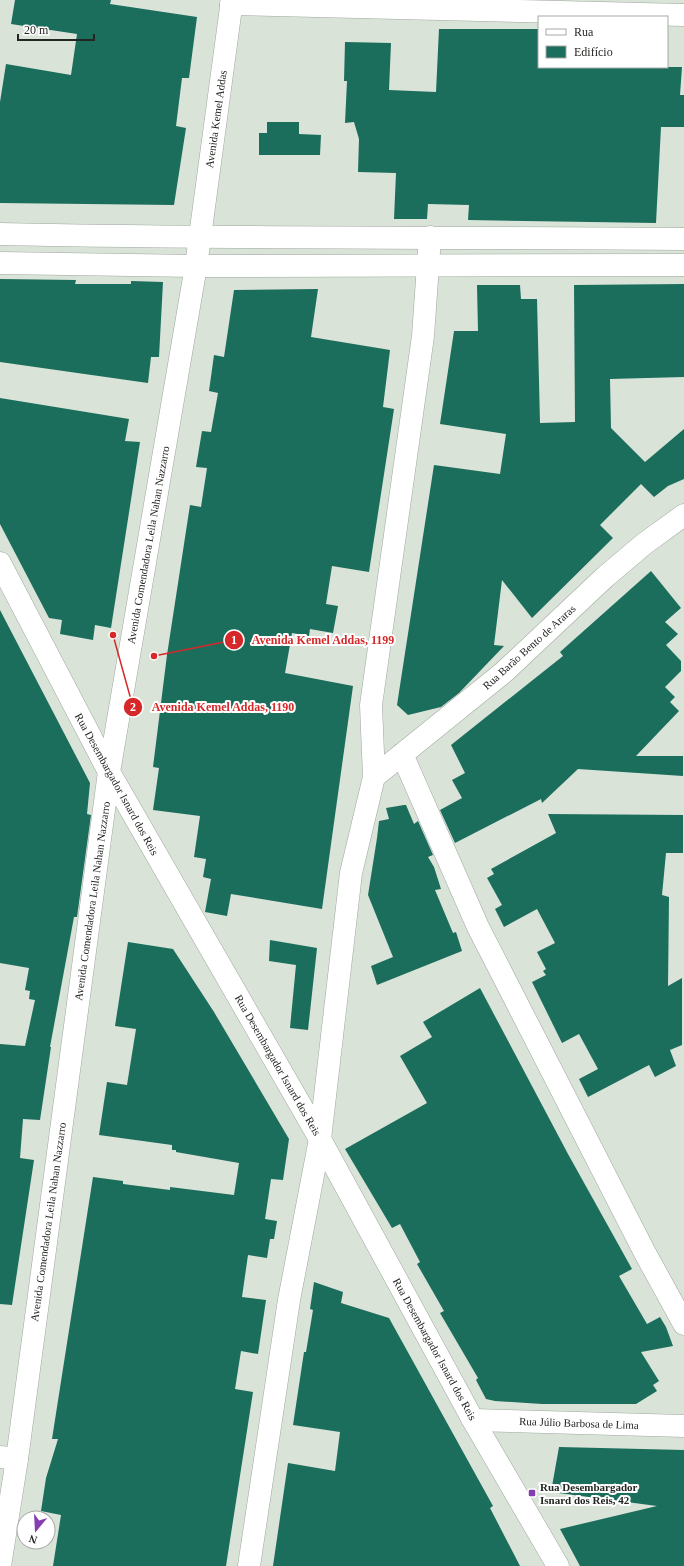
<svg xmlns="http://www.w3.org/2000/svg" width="684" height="1566" font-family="Georgia,serif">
<rect width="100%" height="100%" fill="#d9e3d8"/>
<path fill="#1b6d5c" d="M15,0H111L110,4L197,17L189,78H182L176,126L186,128L174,205L0,203V102L6,64L71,75L77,34L11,24Z
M439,29H539V67H682L680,95H684V127H661L656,223L468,220L469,205L428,204L427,219H394L396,173L358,172L359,139L354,122L345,123L347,81H344L345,42L391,43L389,90L436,92Z
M267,122H299V134L321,135L320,155H259V133H267Z
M0,279L76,280L75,284H131V281L163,282L159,357H151L148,383L0,362Z
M684,284V377L610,379L611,428L645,462L684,429V479L668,486L654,497L641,484L600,525L613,538L532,618L502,580L494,645L504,646L459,693L441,707L408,715L397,705L434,465L500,474L506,434L440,424L454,331H478L477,285H520L521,299H537L540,423L575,422L574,285Z
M318,289L311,337L390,350L383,407L394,409L369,572L332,566L326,604L338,606L333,633L310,629L309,636L292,633L285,673L353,686L322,909L231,894L227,916L205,912L211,879L203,877L206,859L194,857L200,816L153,810L159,768L153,767L167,655L190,505L201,507L207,468L196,467L202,431L211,432L218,393L209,391L214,355L224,357L234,290Z
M0,398L129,419L125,441L140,442L111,628L95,625L93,640L60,634L62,620L49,618L0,524Z
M651,571L681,608L665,622L678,634L666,645L681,661V671L665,687L675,697L670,702L679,711L636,756H683V776L578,769L542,803L541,799L455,843L440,810L462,798L452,780L465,773L451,745L563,656L560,652Z
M0,610L90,783L87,814L91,815L77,917H74L50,1047H51L40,1120L23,1119L20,1158L34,1160L12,1305L0,1304V1044L25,1046L35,1000L29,999L30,991L25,990L29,968L0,963Z
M404,805H406L414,824L418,821L433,855L428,857L434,867L441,889L435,890L453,933L456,932L462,951L377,985L371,966L393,957L368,895L377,838L379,821L389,819L386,808Z
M548,814L683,815V853H666L662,895L669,897L668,986L682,978V1045L670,1050L676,1066L655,1077L649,1065L588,1097L579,1079L598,1069L579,1034L562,1043L532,982L546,975L543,971L546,969L537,952L555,943L537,909L504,927L495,909L502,905L487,878L494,874L491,869L556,833Z
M270,940L317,948L308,1030L290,1028L296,965L269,961Z
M128,942L173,949L214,1012L289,1139L283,1180L271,1179L265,1219L277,1221L274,1239H270L267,1258L248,1255L242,1297L266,1300L258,1354L241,1351L235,1389L253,1392L226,1566H53L61,1515L41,1511L46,1478L58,1439H52L93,1177L123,1181V1184L170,1190V1187L234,1195L239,1163L176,1152V1150H172V1145L99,1135L107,1082L127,1085L136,1029L115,1026Z
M480,988L568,1154L632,1269L619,1276L647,1324L660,1317L666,1327L673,1346L641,1352L659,1381L653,1385L657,1391L636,1404H542L495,1401L486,1399L476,1380L478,1378L440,1313L444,1311L417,1264L420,1262L400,1224L392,1228L345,1149L427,1103L400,1056L432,1037L423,1022Z
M314,1282L343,1292L341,1303L389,1318L493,1506L490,1508L520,1566H273L288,1463L335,1471L340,1432L293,1425L304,1352H306L313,1310L310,1309Z
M559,1447L684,1450V1566H580L560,1529L657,1506L551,1492Z"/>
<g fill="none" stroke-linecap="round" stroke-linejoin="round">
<g stroke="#9fa89e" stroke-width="23">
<path id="minor" d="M231,4L684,15
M0,563L109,772
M402,754L478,927L645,1253L684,1324
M374,777L504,672L605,577L644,544L684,515
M473,1420L684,1426
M0,1457L17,1459
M249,1566L289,1300L320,1139L351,873L374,777L371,705L423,336L430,237"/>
</g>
<g stroke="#9fa89e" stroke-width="23">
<path id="tertiary" d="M0,234C228,239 456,237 684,239
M0,263L196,266L684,265"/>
</g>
<g stroke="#9fa89e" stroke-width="23">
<path id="secondary" d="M109,772L320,1139L473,1420L558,1566
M0,1566L17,1459L109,772L196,266L232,0"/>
</g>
<use href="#minor" stroke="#fff" stroke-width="22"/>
<use href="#tertiary" stroke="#fff" stroke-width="22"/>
<use href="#secondary" stroke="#fff" stroke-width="22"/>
</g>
<rect fill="#863daf" stroke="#fff" stroke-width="1.5" x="528" y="1489" width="8" height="8" rx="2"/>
<g text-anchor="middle" stroke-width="4" stroke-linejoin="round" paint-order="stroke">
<g font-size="11" fill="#232622" stroke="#fff">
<text transform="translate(216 119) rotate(-82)" y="4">Avenida Kemel Addas</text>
<text transform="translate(148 545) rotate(-80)" y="4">Avenida Comendadora Leila Nahan Nazzarro</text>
<text transform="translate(529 647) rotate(-42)" y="4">Rua Barão Bento de Araras</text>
<text transform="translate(117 784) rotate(61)" y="4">Rua Desembargador Isnard dos Reis</text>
<text transform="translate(92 901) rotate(-82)" y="4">Avenida Comendadora Leila Nahan Nazzarro</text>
<text transform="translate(278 1065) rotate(60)" y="4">Rua Desembargador Isnard dos Reis</text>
<text transform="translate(48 1222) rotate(-82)" y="4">Avenida Comendadora Leila Nahan Nazzarro</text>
<text transform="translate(435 1349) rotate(61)" y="4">Rua Desembargador Isnard dos Reis</text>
<text transform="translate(579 1423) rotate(2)" y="4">Rua Júlio Barbosa de Lima</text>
</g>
<g font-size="11" font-weight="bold" fill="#232622" stroke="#fff" text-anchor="start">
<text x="540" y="1491">Rua Desembargador<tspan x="540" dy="13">Isnard dos Reis, 42</tspan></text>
</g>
</g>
<path fill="none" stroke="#d62828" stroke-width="1.5" d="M154 656L234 640M113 635L133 707"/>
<g fill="#d62828" stroke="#fff" stroke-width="1.5">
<circle cx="154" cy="656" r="4"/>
<circle cx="113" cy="635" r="4"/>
<circle cx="234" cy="640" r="10"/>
<circle cx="133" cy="707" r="10"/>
</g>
<g font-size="12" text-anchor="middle" font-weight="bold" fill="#fff">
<text x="234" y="644">1</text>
<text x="133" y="711">2</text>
</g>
<g font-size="12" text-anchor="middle" font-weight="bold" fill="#d62828" stroke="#fff" stroke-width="4" stroke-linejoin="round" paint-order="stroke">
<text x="323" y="644">Avenida Kemel Addas, 1199</text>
<text x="223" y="711">Avenida Kemel Addas, 1190</text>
</g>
<rect x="538" y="16" width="130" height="52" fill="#ffffff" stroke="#a7a8a7"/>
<rect x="546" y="29" width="20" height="6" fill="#ffffff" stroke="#a7a8a7"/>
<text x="574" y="36" font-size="12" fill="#232622">Rua</text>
<rect x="546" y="46" width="20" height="12" fill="#1b6d5c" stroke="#a7a8a7"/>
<text x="574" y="56" font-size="12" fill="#232622">Edifício</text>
<g transform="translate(36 1530) rotate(198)"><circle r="19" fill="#ffffff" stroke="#a7a8a7"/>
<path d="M0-3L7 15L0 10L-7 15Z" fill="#863daf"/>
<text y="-6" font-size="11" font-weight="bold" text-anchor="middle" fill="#232622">N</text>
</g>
<path d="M18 34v6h76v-6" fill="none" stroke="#232622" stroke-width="2"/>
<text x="24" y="34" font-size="12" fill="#232622" stroke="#ffffff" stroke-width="3" paint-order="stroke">20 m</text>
</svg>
